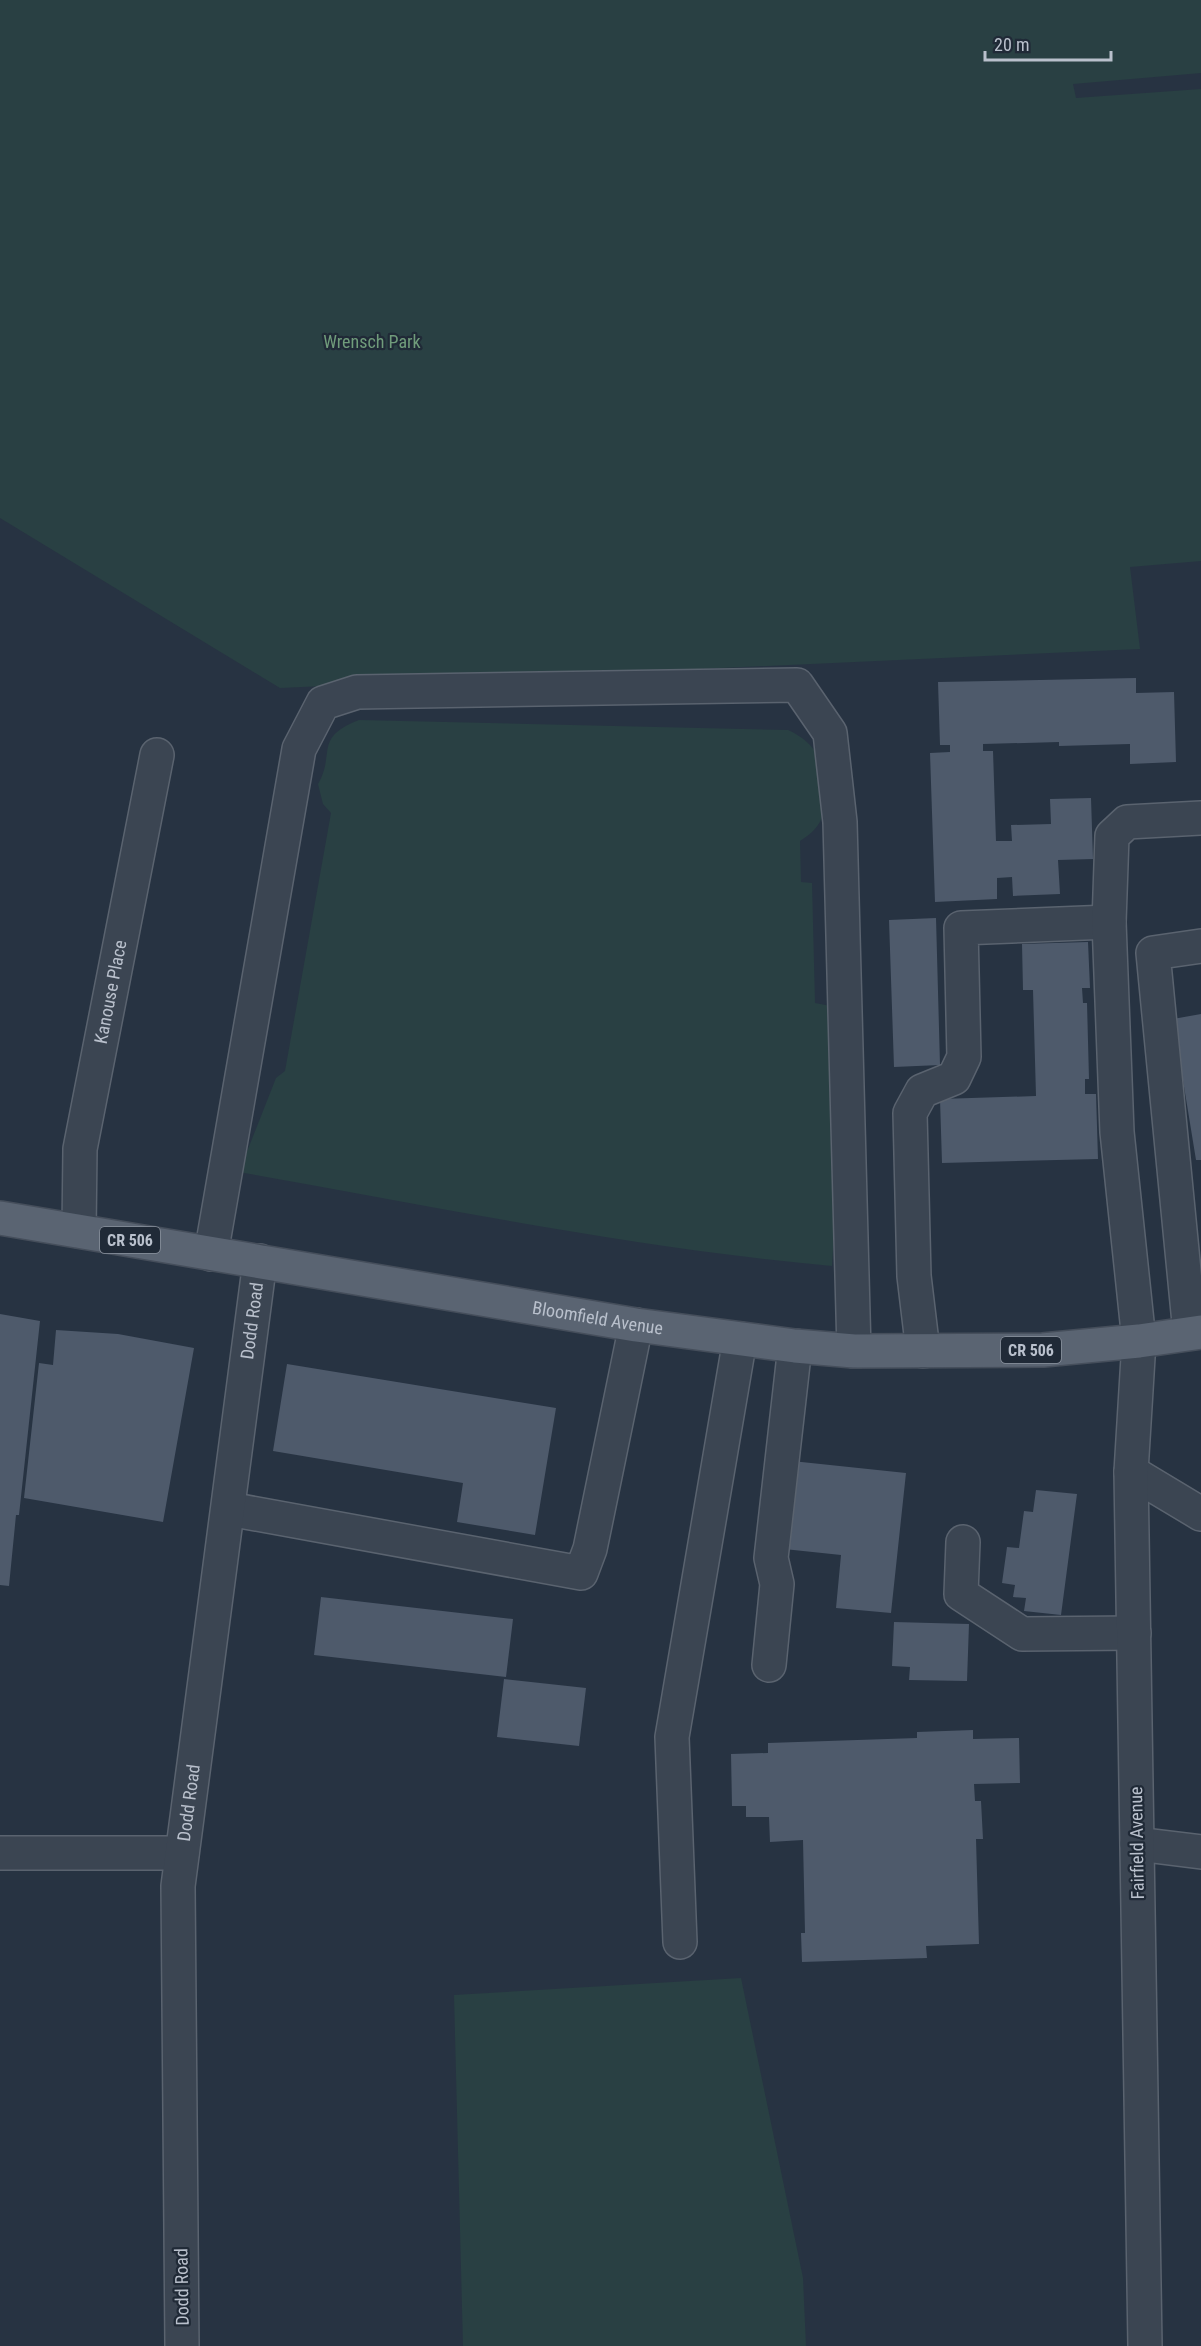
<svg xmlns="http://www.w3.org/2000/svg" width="1201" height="2346" font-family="'Roboto Condensed',sans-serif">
<rect width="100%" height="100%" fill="#273342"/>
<path fill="#294043" d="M0,0H1201V73L1073,84L1076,98L1201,89V561L1130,567L1140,649L280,688L0,518Z
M359,720L788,730C801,736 812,744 819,758C822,764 821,774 822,781C826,809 827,824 800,841L801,882L812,883L815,1003L836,1007L838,1168L832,1266C633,1248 436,1207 239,1172L276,1078L285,1071L331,813L323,804L318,784C336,753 313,738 359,720Z
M741,1978L803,2278L806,2346H463L454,1995Z"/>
<path fill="#4e5a6b" d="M1136,678V693L1174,692L1176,762L1130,764V744L1059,746V742L983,744V751H993L996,841H1012L1011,825L1051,824L1050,799L1091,798L1093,859L1058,860L1060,894L1013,896L1012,877L997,878V899L935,902L930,753L950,752V745H940L938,682Z
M936,918L940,1065L894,1067L889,920Z
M1088,942L1090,988H1082L1083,1003H1087L1089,1079H1085V1094H1096L1098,1159L942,1163L940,1099L1036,1096L1033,990H1023L1022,944Z
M1201,1014V1160H1196L1173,1019Z
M0,1314L40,1321L19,1515H16L9,1586L0,1585Z
M56,1330L118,1334L194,1348L163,1522L24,1498L39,1363L53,1365Z
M287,1364L556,1408L535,1535L457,1522L463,1483L273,1451Z
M792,1461L906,1473L891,1613L836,1608L841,1555L784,1549Z
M1036,1490L1077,1494L1061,1615L1024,1611L1026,1598L1013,1597L1015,1585L1002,1583L1007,1547L1019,1548L1024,1511L1033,1512Z
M321,1597L513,1619L506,1677L314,1655Z
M894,1622L969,1624L967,1681L909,1680L910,1667L892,1666Z
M504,1679L586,1688L579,1746L497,1737Z
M973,1730V1739L1019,1738L1020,1783L974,1784L975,1801H981L983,1839H976L979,1944L926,1946L927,1958L802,1962L801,1933H805L803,1840L770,1842L769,1817H746V1806H732L731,1754L768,1753V1743L917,1738V1732Z"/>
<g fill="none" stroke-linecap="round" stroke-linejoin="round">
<g stroke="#5a636f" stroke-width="36">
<g id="minor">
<path id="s1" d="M79,1231L80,1149L157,755"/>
<path d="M211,1254L299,749L323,703L357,692L797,685L830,733L840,822L854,1351"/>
<path d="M1190,1333L1153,953L1201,946"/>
<path d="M923,1351L914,1276L910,1113L922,1091L954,1078L964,1057L961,928L1109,922"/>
<path d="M1131,1472L1201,1514"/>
<path d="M229,1509L581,1573L590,1549L636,1325"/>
<path d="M963,1542L961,1594L1022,1634L1134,1633"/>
<path d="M769,1665L777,1584L771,1558L795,1346"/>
<path d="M1137,1844L1201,1852"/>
<path d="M0,1853H182"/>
<path d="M680,1942L672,1737L740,1339"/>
<path id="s2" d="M182,2346L178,1886L260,1261"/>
<path d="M1145,2346L1131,1472L1139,1341L1117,1132L1109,922L1112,836L1127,822L1201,818"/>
</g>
</g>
<g stroke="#454e5b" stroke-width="36">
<g id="major">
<path id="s3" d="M0,1218L636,1325L795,1346L854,1351L1043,1350L1139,1341L1201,1332"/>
</g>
</g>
<use href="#minor" stroke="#3b4552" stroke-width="33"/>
<use href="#major" stroke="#5a6472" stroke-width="33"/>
</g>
<g text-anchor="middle" stroke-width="4.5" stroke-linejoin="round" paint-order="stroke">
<g fill="#202a37" stroke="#8b939f" stroke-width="1.5">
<rect x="100" y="1227" width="60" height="26" rx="4.5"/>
<rect x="1001" y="1337" width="60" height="26" rx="4.5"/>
</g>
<g font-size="16" font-weight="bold" fill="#b9c0cc">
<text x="130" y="1246">CR 506</text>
<text x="1031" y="1356">CR 506</text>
</g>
<g font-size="18" fill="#709c7b" stroke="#202a37">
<text x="372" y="348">Wrensch Park</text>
</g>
<g font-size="18" fill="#b9c0cc" stroke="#202a37">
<text dy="6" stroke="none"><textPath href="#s1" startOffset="242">Kanouse Place</textPath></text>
<text dy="6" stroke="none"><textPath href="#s3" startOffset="606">Bloomfield Avenue</textPath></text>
<text dy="6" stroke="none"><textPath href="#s2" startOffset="1030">Dodd Road</textPath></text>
<text dy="6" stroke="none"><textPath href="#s2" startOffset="544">Dodd Road</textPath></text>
<text transform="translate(1137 1843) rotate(-91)" y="6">Fairfield Avenue</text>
<text transform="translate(182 2287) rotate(-91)" y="6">Dodd Road</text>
</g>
</g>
<path d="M985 51v9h126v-9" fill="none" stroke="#b9c0cc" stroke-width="3"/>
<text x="994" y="51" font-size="18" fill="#b9c0cc" stroke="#202a37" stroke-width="4.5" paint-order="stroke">20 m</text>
</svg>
